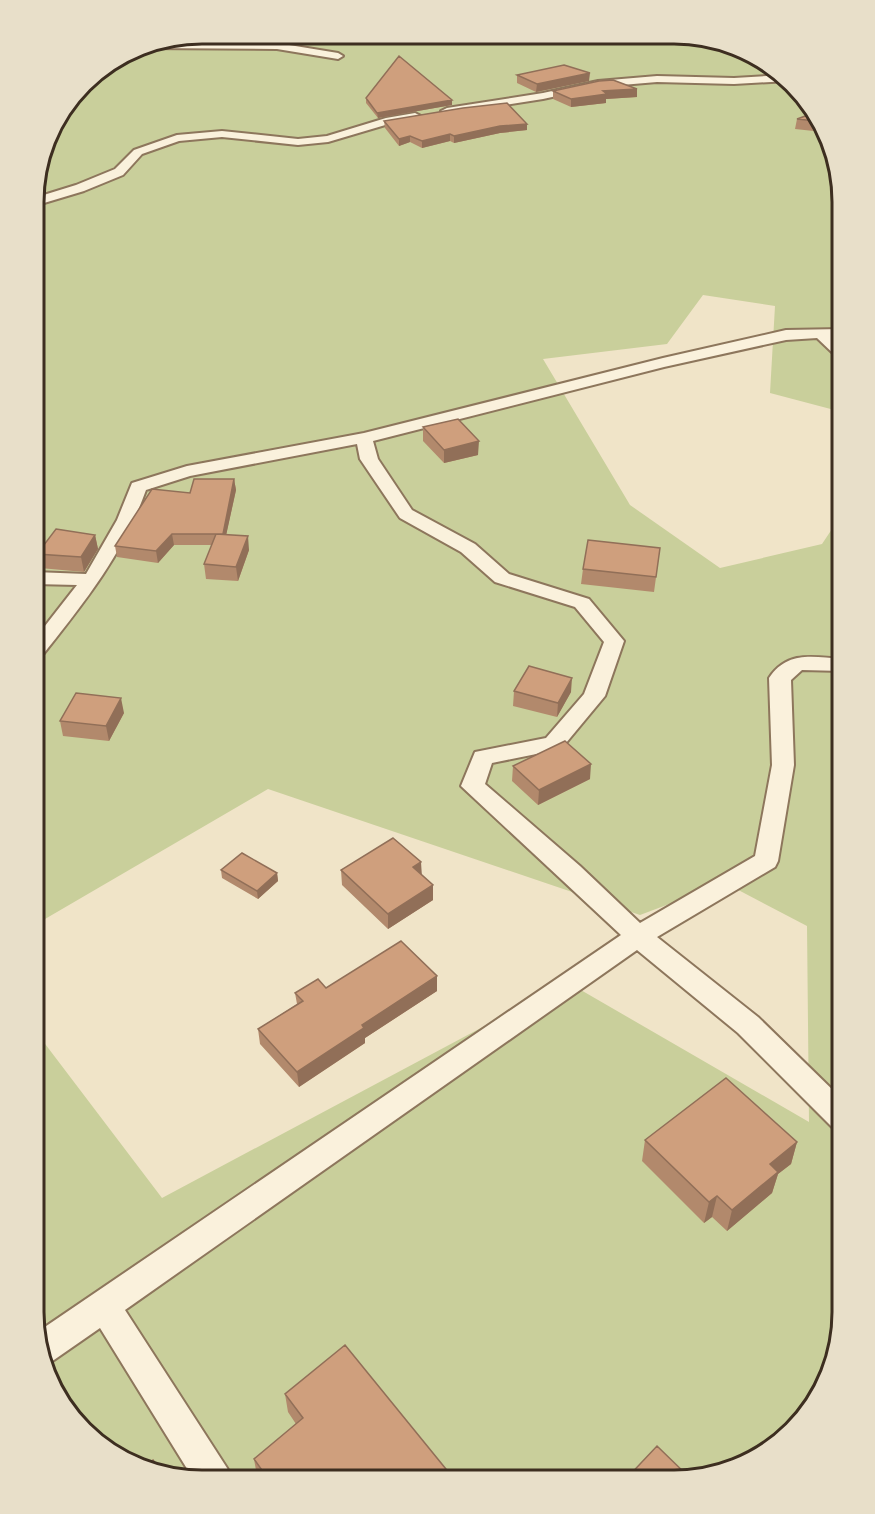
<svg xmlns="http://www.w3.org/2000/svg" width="875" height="1514" font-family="'Playfair Display',serif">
<rect width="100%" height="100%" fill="#f0e4c8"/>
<path fill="#c9cf9b" d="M201,33L706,36L784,74L833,147L842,201V412L770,393L775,306L703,295L667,344L543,359L630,505L720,568L822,544L842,514V1324L807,1415L728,1472L674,1481L179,1480L91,1440L42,1367L33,1313V1028L162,1198L567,982L809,1122L807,926L725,883L640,915L268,789L33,926L34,179L50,126L90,75L137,46Z"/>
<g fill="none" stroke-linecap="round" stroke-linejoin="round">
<g stroke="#8d765c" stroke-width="4">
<path id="minor" d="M155,42L277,43L338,53L343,56L338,59L277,49L143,48L138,45Z
M785,75L789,81L734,84L657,82L598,87L543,99L447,114L441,111L447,108L543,93L598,81L657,76L734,78Z
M415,113L421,116L419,118L392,123L328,142L298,145L222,137L179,141L142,154L123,175L84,191L34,206V198L76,185L115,169L134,150L177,135L222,131L298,139L327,136L386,118Z
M842,329V337L834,338L842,346V359L837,357L817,338L786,340L664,367L373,441L378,459L412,510L475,544L509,574L589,599L624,641L605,696L561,749L492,763L485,784L580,866L640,923L755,856L772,765L769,678C788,650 813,657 842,659V671L802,670L791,680L794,765L778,861L775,867L657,937L758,1017L842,1099V1130L832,1127L738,1033L637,950L125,1310L227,1468L233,1480H194L100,1328L51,1362L42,1366L36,1333L621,935L461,786L475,752L546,738L584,694L604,642L575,607L495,582L461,552L400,518L360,459L357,444L190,476L146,490C123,555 83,604 41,657L34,659V640L77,585L34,584V572L86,574L117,520L132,483L187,466L364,433L663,358L786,330Z"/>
</g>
<use href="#minor" fill="#faf1dc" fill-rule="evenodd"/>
</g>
<path fill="#b2896c" d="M517,75L589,81L536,92L517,83Z
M637,89V97L606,99V103L571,107L553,99V91Z
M366,98L452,105L378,118L366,103Z
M811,114L823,132L795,129L797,119Z
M384,121L527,130L500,133L454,143L450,141L422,148L410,142L399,146L385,128Z
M423,427L478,455L444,463L423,441Z
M234,479L236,490L226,535L249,550L238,581L206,579L204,564L212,545H174L158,563L117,557L115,546L190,493Z
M95,535L98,549L84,572L40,568L37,554Z
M660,548L654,592L581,584L583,569Z
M514,691L571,692L557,717L513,706Z
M124,713L109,741L63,736L60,721Z
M513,766L590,779L538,805L512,781Z
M221,870L277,873L278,881L258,899L222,878Z
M341,870L421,875L433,900L388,929L342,885Z
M326,988L437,991L365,1038V1043L299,1087L260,1044L258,1029L297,1004L295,993Z
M645,1140L797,1142L791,1164L778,1174L772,1193L727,1231L712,1217L704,1223L642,1161Z
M285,1394L450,1480H260L257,1476L254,1459L296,1424L288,1412Z"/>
<path fill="#916f58" d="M590,73L589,81L536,92L537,84Z
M637,89V97L606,99V103L571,107V99L603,91Z
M452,100V105L378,118L377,113Z
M527,124V130L500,133L454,143V136L500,126Z
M450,134V141L422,148V141Z
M410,136V142L399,146V139Z
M479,441L478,455L444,463V450Z
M234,479L236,490L224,545L223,534Z
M172,534L174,545L158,563L156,551Z
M95,535L98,549L84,572L81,557Z
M248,536L249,550L238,581L236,567Z
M572,678L571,692L557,717L558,703Z
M121,698L124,713L109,741L106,726Z
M591,764L590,779L538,805L539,790Z
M421,862L422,877L413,867Z
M277,873L278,881L258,899L257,891Z
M433,885V900L388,929V914Z
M437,976V991L365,1038V1043L299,1087L297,1072L362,1025Z
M797,1142L791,1164L778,1174L772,1193L727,1231L732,1210L770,1164Z
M717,1196L712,1217L704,1223L709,1202Z
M450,1474V1480H443Z"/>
<path fill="#cf9f7d" stroke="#916f58" stroke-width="1.5" d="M399,56L452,100L377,113L366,98Z
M564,65L590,73L537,84L517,75Z
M613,80L637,89L603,91L607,94L571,99L553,91L599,81Z
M507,103L527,124L500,126L454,136L450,134L422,141L410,136L399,139L384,121L463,108Z
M811,114L816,121L797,119Z
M458,419L479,441L444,450L423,427Z
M194,479H234L223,534H172L156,551L115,546L152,489L190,493Z
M56,529L95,535L81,557L37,554Z
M216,534L248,536L236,567L204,564Z
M588,540L660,548L656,577L583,569Z
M529,666L572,678L558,703L514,691Z
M76,693L121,698L106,726L60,721Z
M565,741L591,764L539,790L513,766Z
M393,838L421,862L413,867L433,885L388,914L341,870Z
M242,853L277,873L257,891L221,870Z
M401,941L437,976L362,1025L364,1028L297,1072L258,1029L303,1001L295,993L318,979L326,988Z
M726,1078L797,1142L770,1164L778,1172L732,1210L717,1196L709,1202L645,1140Z
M345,1345L450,1474L443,1480H269L254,1459L303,1418L285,1394Z
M657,1446L690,1478L674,1481H624Z
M153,1460L161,1471L147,1465Z"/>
<path d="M0 0H875V1514H0ZM202 44H674A158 158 0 0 1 832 202V1312A158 158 0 0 1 674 1470H202A158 158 0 0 1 44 1312V202A158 158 0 0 1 202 44Z" fill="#e8dfc9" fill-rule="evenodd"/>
<path fill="none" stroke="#3d2e20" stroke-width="3" d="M202 44H674A158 158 0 0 1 832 202V1312A158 158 0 0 1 674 1470H202A158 158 0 0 1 44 1312V202A158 158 0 0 1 202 44Z"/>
</svg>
